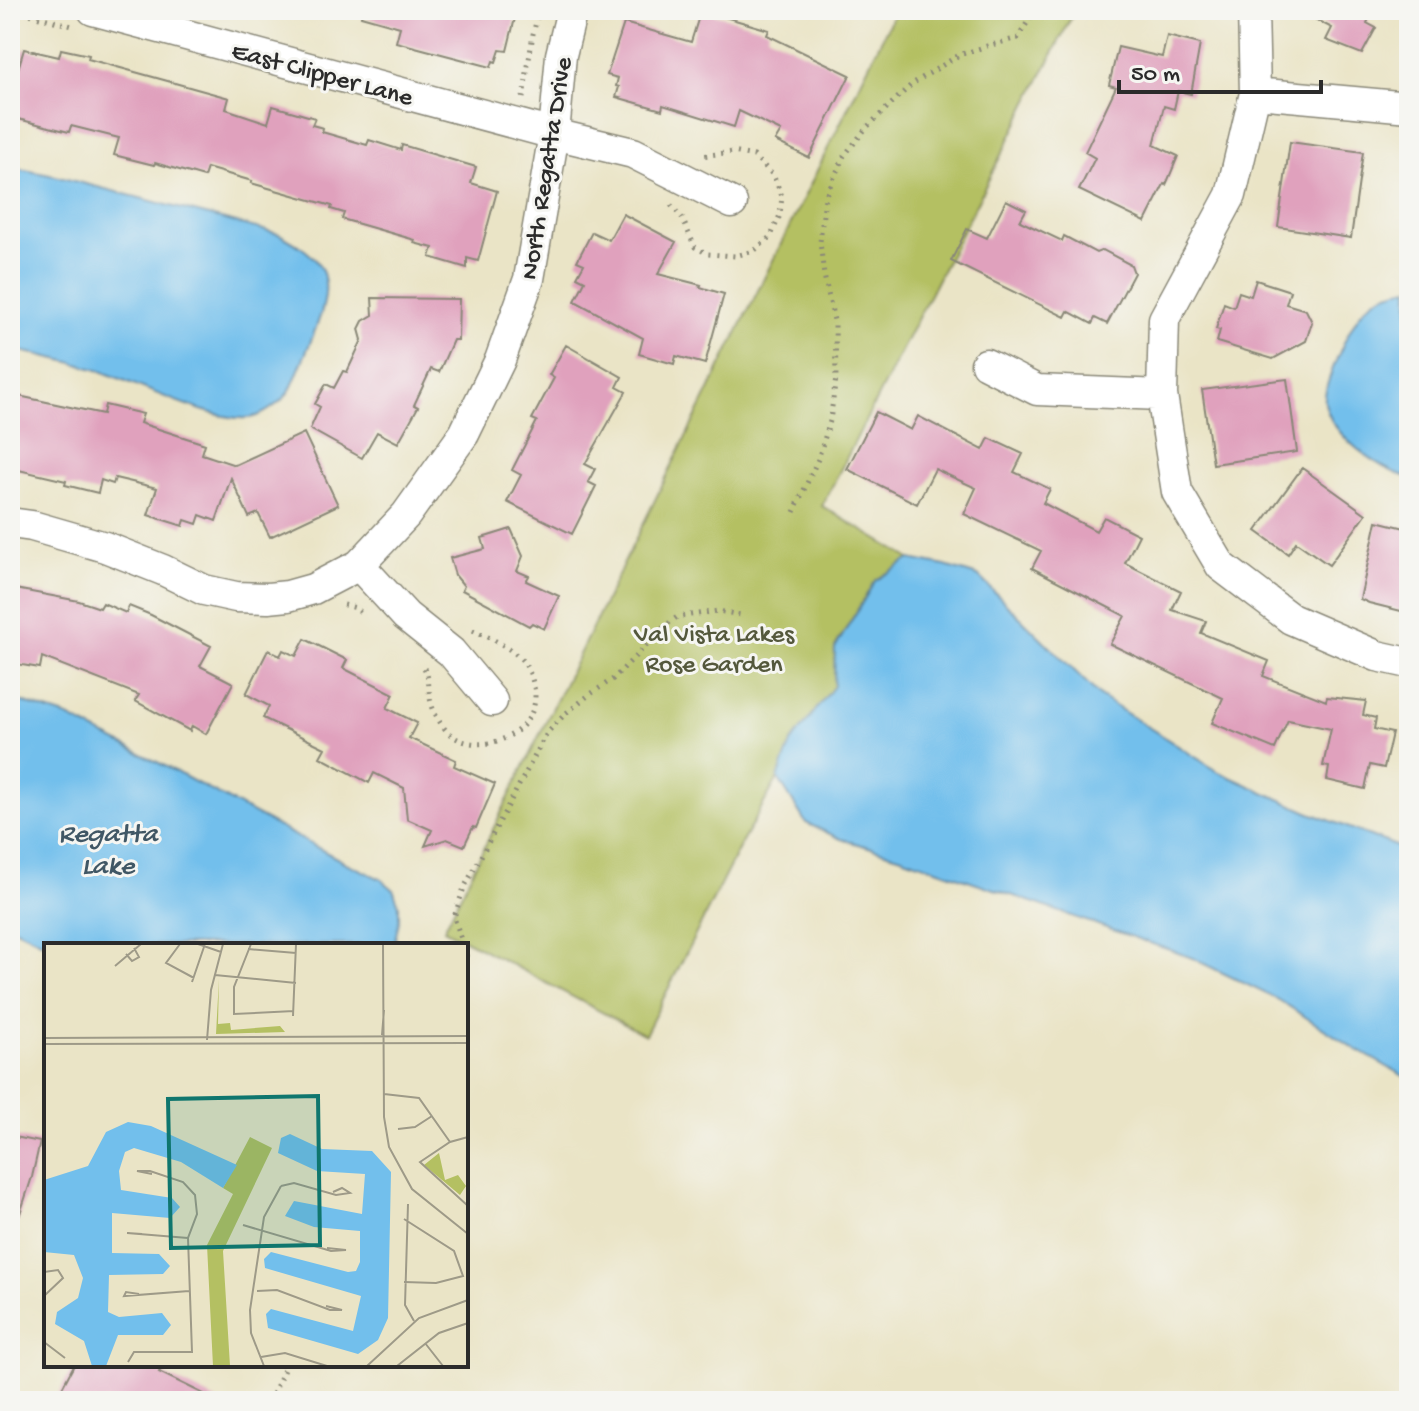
<svg xmlns="http://www.w3.org/2000/svg" width="1419" height="1411" font-family="'Gochi Hand',sans-serif">
<rect width="100%" height="100%" fill="#f6f6f2"/>
<filter id="ink" filterUnits="userSpaceOnUse"><feTurbulence type="fractalNoise" baseFrequency=".0125" numOctaves="2"/><feDisplacementMap in="SourceGraphic" scale="16" xChannelSelector="R" yChannelSelector="G"/><feConvolveMatrix kernelMatrix="1 2 1 2 8 2 1 2 1" color-interpolation-filters="sRGB"/></filter>
<filter id="wash" filterUnits="userSpaceOnUse"><feTurbulence type="fractalNoise" baseFrequency=".006" numOctaves="4" result="noise"/><feDisplacementMap in="SourceGraphic" scale="32" xChannelSelector="R" yChannelSelector="G"/><feGaussianBlur stdDeviation="1.8" result="paint"/><feColorMatrix in="noise" values="0 0 0 0 0 0 0 0 0 0 0 0 0 0 0 0 0 1.4 0 .05"/><feComposite in="paint" operator="in"/></filter>
<g filter="url(#wash)">
<rect width="100%" height="100%" fill="#eae4c6"/>
<path fill="#b4c062" stroke="#707646" stroke-width="2" d="M896,10H1071V18L822,506L910,559L875,581L835,647L834,686L791,743L778,778L741,844L645,1035L444,929Z"/>
<path fill="#72bfec" stroke="#4e758c" stroke-width="2" d="M10,167L55,176L279,234C314,253 334,268 322,310C316,330 308,348 300,367C297,374 294,383 290,390C284,400 268,412 257,416C223,429 131,380 94,369C67,360 38,355 10,349Z
M1409,288V478C1379,469 1331,436 1325,403C1322,385 1352,321 1365,308C1377,295 1392,291 1409,288Z
M910,559L945,566L978,576L1101,697L1219,772L1308,812L1409,851V1079L1352,1047L1279,1000L1190,957L899,856L841,839L806,823L778,778L791,743L834,686L835,648L875,581Z
M10,698L68,717L167,767L346,863L381,879L393,889L399,905V921L394,945H49L10,926Z"/>
<g id="blocks">
<path fill="#e0a1bd" d="M362,10H517L507,51L500,50L496,62L493,61L491,67L396,42L400,27L361,16Z
M701,10L769,30L767,35L850,75L809,158L775,141L781,131L739,111L734,127L663,105L662,110L616,97L619,87L616,86L618,78L607,75L624,23L691,42Z
M1297,10H1373L1367,23L1376,28L1362,54L1326,40L1332,28Z
M1167,36L1200,44L1191,94L1178,91L1174,109L1164,106L1154,145L1178,156L1166,185L1164,184L1145,222L1079,190L1095,158L1085,152L1116,87L1109,85L1118,47L1162,57Z
M24,49L59,57L61,49L89,55L88,59L229,98L226,109L268,123L273,106L315,118L312,125L323,128L322,132L367,145L369,140L401,150L402,145L476,167L471,183L497,191L478,261L467,258V268L430,257L433,248L414,243L415,240L342,219L344,213L331,209L332,206L251,183L252,181L207,168L204,177L155,163L154,165L114,155L119,138L71,126L69,132L10,117V96Z
M1290,142L1363,152L1351,238L1278,227Z
M1006,200L1026,210L1020,221L1062,241L1064,236L1096,253L1103,250L1131,265L1134,273L1107,324L1095,318L1092,324L1068,311L1065,317L951,261L967,229L987,238Z
M623,214L676,242L658,274L701,285L700,287L724,294L705,364L676,356L674,364L639,354L643,338L575,301L585,281L577,277L584,264L577,261L592,232L609,240Z
M1256,280L1290,291L1286,304L1306,310L1312,322L1306,341L1273,359L1217,342L1220,330L1216,329L1224,303L1234,307L1239,292L1251,296Z
M372,298L459,299L458,340H453L439,372L431,369L414,405L418,407L398,443L377,432L362,458L310,429L320,407L315,404L326,384L334,388L343,371L347,372L362,340L359,329L363,321L373,315Z
M566,345L622,377L617,387L626,392L585,464L595,469L588,482L596,486L572,534L507,502L521,475L512,470L537,421L532,419L554,378L549,375Z
M1287,379L1297,452L1213,464L1202,390Z
M14,395L103,414L105,405L143,414L140,423L205,444L202,454L235,465L304,433L338,505L270,537L258,513L249,517L231,478L216,521L200,515L197,524L185,520L183,526L148,515L157,488L115,478L113,484L101,480L98,493L65,485L66,481L10,468V410Z
M876,412L911,430L918,416L983,450L989,438L1023,454L1014,472L1050,489L1043,503L1096,531L1104,517L1139,535L1125,563L1181,591L1172,610L1206,621L1201,633L1269,661L1263,676L1326,701L1327,697L1366,701L1363,715L1376,718L1374,729L1392,733L1384,768L1370,765L1365,789L1327,780L1329,767L1323,766L1331,729L1288,720L1275,749L1212,723L1223,698L1110,644L1125,616L1032,568L1041,551L964,514L976,488L935,469L917,504L847,469Z
M1302,468L1366,514L1329,565L1296,542L1288,554L1256,531Z
M1377,521L1409,529V613L1369,603L1360,599Z
M511,529L523,556L517,571L529,576L526,581L559,596L544,629L532,623L529,626L462,590L464,586L455,575L450,558L485,549L482,538Z
M10,588L79,601L100,608L103,603L126,613L129,606L151,615L211,646L200,666L233,683L206,734L192,726L190,731L135,701L139,695L42,657L40,668L10,663Z
M305,639L347,660L343,668L394,694L387,708L417,723L409,738L456,760L454,766L495,784L476,828L473,827L464,846L447,839L425,846L432,830L407,819L404,788L374,773L369,783L320,757L325,748L263,718L269,706L246,694L268,650L280,656L283,650L296,656Z
M10,1136L40,1142L32,1177L14,1232H10Z
M74,1365H163L159,1372L218,1401H55Z"/>
</g>
</g>
<g filter="url(#ink)">
<use href="#blocks" fill-opacity="0" stroke="#8a8878" stroke-width="2"/>
<g fill="none" stroke-linecap="round" stroke-linejoin="round">
<g stroke="#8a8878" stroke-width="33">
<path id="minor" d="M93,10L554,134L633,153L732,203
M1253,10L1255,93L1231,195L1164,319L1162,395L1177,492L1221,566L1291,619L1377,656L1409,663
M1255,93L1409,107
M986,364L1037,390L1162,395
M10,523L32,526L105,547L163,570L204,590L236,597L268,598L288,596L313,589L359,565L406,515L464,434L500,360L529,279L554,134L561,55L572,10
M359,565L406,616L451,652L492,701"/>
</g>
<path stroke="#8a8878" stroke-width="5" stroke-dasharray="2 6" stroke-linecap="butt" d="M15,10L72,26
M523,98L533,34L539,10
M671,205L682,218L695,247L708,254L735,256L754,251L771,236L780,215L782,196L773,175L754,156L733,152L701,156
M794,512L818,459L830,421L836,378L835,325L824,275L820,242L825,197L844,156L867,127L912,84L959,55L987,46L1018,38L1030,18L1031,10
M344,605L356,608L363,614
M424,668C430,678 428,686 430,698C432,710 441,727 451,735C481,757 536,735 535,695C535,691 534,687 533,683C531,674 526,663 518,656C504,644 487,636 470,629
M463,945L454,917L464,888L547,733L565,714L589,695L613,679L665,626L677,617L718,611L741,615
M466,955L467,960
M270,1401L286,1365"/>
<use href="#minor" stroke="#fff" stroke-width="30"/>
</g>
</g>
<g text-anchor="middle" stroke-width="6" stroke-linejoin="round" paint-order="stroke">
<g font-size="26" fill="#2b2b2b" stroke="#f6f6f2">
<text transform="translate(323 72) rotate(15)" y="9">East Clipper Lane</text>
<text transform="translate(544 168) rotate(-81)" y="9">North Regatta Drive</text>
</g>
<g font-size="26" fill="#54583c" stroke="#f6f6f2">
<text x="714" y="641">Val Vista Lakes<tspan x="714" dy="30">Rose Garden</tspan></text>
</g>
<g font-size="28" font-style="italic" fill="#405765" stroke="#f6f6f2">
<text x="108" y="841">Regatta<tspan x="108" dy="32">Lake</tspan></text>
</g>
</g>
<g transform="translate(44 943)">
<rect width="424" height="424" fill="#eae4c6"/>
<path d="M175,36L174,81L186,80L187,87L236,83L241,89L172,91ZM206,194L228,205L179,308L186,423H169L163,302L189,251L179,245ZM395,210L401,237L414,232L422,243L416,252L380,222Z" fill="#b4c062"/>
<path d="M84,179L107,183L193,222L179,245L137,219L90,205L81,209L75,228L77,247L128,255L136,264L126,275L68,270V310L115,311L126,323L119,331L65,332L64,369L75,374L118,370L127,382L119,392H74L62,423H48L40,398L11,381L13,369L34,355L39,335L30,312L0,309V237L44,223L62,189ZM246,191L278,206L328,208L347,229L344,375L334,397L314,411L224,385L222,371L227,366L309,388L317,353L221,325L220,316L227,309L304,329L312,328L316,319V288L270,284L241,273L250,258L318,271L321,231L273,228L234,210L237,195Z" fill="#72bfec"/>
<path fill="none" stroke="#9e9a88" stroke-width="2" d="M136,1L122,20L150,35M154,1L177,9M207,1L190,44V71L250,68M339,1L340,174L345,204L368,246L424,291M204,6L252,10M82,11L88,18L95,14L90,5M71,23L97,1M171,32L252,40M148,39L161,1M249,73L252,1M338,92L340,67M0,95L424,93M163,97L167,47L179,1M0,101L424,100M340,151L375,155L406,199M354,186L371,184L388,173M424,194L406,199L376,219L424,263M237,243L250,240L292,252L306,250L298,245L289,249M364,261L361,362L370,378M199,282L287,308L302,307L283,305M98,291L83,290L144,295M0,329L14,327L19,335L0,353M360,339L392,340L419,333L410,308L360,276M213,348L233,347L286,367H298L282,363M95,351L82,349L80,353L145,348M0,399L21,415M381,400L399,423M217,414L241,410L283,423M84,419L90,409H148L144,295L153,271L151,252L139,239L106,228H93L108,231M220,423L207,390L206,367L220,274L237,243M323,423L375,375L424,357M353,423L395,390L424,380"/>
<path fill="#0f766e" fill-opacity="0.15" stroke="#0f766e" stroke-width="4" d="M274,153L276,302L127,305L124,156Z"/>
<rect width="424" height="424" fill="none" stroke="#2b2b2b" stroke-width="4"/>
</g>
<rect width="1419" height="1411" fill="none" stroke="#f6f6f2" stroke-width="40"/>
<path d="M1119 80v12h202v-12" fill="none" stroke="#2b2b2b" stroke-width="4"/>
<text x="1131" y="80" font-size="24" fill="#2b2b2b" stroke="#f6f6f2" stroke-width="6" paint-order="stroke">50 m</text>
</svg>
